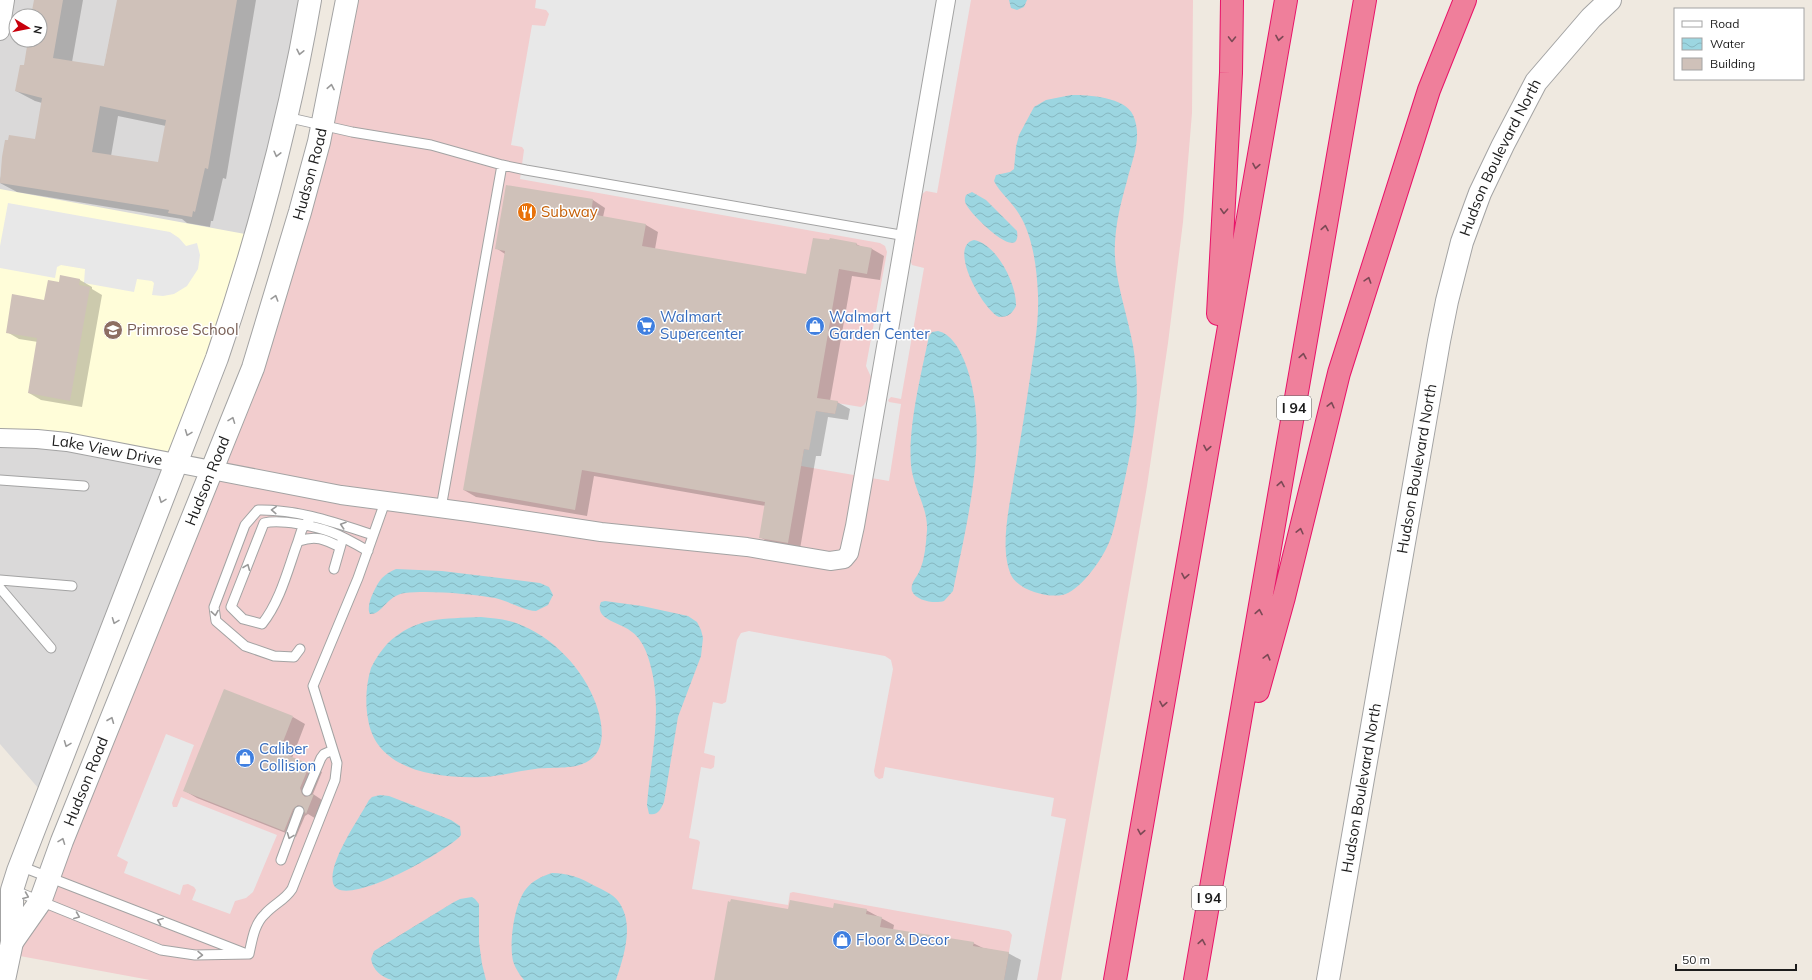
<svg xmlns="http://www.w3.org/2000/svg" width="1812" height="980" font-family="Mulish,sans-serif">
<defs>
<pattern id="water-waves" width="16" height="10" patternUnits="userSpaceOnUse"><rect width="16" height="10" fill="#9cd6e1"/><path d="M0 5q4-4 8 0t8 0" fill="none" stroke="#86b7c0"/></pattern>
</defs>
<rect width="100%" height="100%" fill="#efe9e0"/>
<path fill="#dad9d9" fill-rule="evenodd" d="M5,0H310L280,146L46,797L0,744V31ZM16,16H40V40H16Z"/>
<path fill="#f2cdce" d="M347,0H1193L1192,113L1183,222L1168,343L1147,486L1061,980H150L9,954L253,368Z"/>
<path fill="#fffdd9" d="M0,189L256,236L176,463L0,438Z"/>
<path fill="#e8e8e8" d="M536,0H971L937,193L926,191L922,194L911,262L912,265L924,268L901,399L891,397L888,400L889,402L901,404L889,481L801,466L804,449L809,450L811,410L835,414L837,403L861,407L864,405L867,400L871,377L866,366L887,252L885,246L880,243L520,179L524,150L522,147L511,145L532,25L545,26L549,14L546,10L535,8Z
M8,203L170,232L179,238L186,246L197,243L200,255L198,269L187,286L174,294L163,296L152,295L154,283L152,281L137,279L134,292L84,283L85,269L61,265L57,267L55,278L0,268V246Z
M749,631L885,656L891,660L893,669L874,771L875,776L879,779L883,778L885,767L1054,798L1051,816L1066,819L1037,980H1004L1012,935L1009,931L793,892L790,893L788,905L692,889L700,842L698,840L689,838L701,767L711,769L714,767L715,756L704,753L713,702L722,704L726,702L737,640L741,633Z
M166,734L194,745L172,803L173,807H177L181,797L277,835L253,892L246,898L235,901L230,914L192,900L196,890L194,887L188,884L183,885L180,895L124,873L128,862L117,856Z"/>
<path fill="url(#water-waves)" d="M1009,0H1027L1024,7L1017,10L1011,8Z
M1071,95C1089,95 1125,97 1133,115C1143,137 1132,160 1127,181C1121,202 1116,222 1115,243C1113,274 1125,306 1131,336C1134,348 1135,360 1136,372C1140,415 1129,460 1120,502C1116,517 1114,533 1107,547C1100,562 1079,592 1062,595C1047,598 1018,590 1011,575C999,547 1010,505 1014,476C1020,444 1025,411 1030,378C1034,350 1039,323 1038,295C1037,269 1033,236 1019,214C1012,202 1000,193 994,181L996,175L1010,172L1014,169L1016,147L1019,135L1034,107L1046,100Z
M972,192L986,200L1017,231C1022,266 969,213 966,204C964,201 965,198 966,195Z
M974,240C997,244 1017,285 1016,306C1012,314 1008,317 999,317C983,310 947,246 974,240Z
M938,331C951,334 959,348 964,360C992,428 967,521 953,591L944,601C935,604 916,601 912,591C910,584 916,578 919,572C925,560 926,543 927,530C928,507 913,488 911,465C908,426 921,375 929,336L932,332Z
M396,569L442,571L540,583L549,587L553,595L548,605L536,611C522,610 509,601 495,598C472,594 429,590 405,593C387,595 382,615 370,614C365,606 376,585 382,578C386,574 391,571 396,569Z
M605,601L642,606L688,616L697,622L701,630L703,638L701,656L678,717L664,802C661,809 658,816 649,814L647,805C651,753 665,705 647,654C644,646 639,637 632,632C623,623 593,620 601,602Z
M481,617C492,618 505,619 516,623C552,636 583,668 596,704C601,718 606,740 596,754C583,772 554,766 535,769C518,771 501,776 484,777C440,779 376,772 368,719C365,703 366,684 371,668C375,659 381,651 387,644C416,616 444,619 481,617Z
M380,795L389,796L451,820L460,826L461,835C450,850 340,912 333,883C328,862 359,819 369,800L372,797Z
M552,873C568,873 581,878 595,886C603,890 613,894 618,901C635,923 624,956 616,980H524C520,975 515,968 513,961C509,943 514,904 526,889C532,881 542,876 552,873Z
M472,897L475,899L479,904V942L482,964L486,980H392C381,977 373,970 371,959L374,951L454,902L460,899Z"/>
<path fill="#0003" fill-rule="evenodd" d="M35,0H83L72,62L104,68L118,0H256L226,179L223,178L213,221H211L210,227L187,223L182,219L17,192L0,183L6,141H36L42,103L35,101L16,91L25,67L29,40H40V16H32ZM118,116L166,126L159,163L111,156Z
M593,200L605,208L603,217L646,225L658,232L655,249L807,276L856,244L862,247L872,249L884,256L880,280L852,276L830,401L837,402L850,409L848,420L828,417L821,456H816L800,549L772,544L760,537L766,506L594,476L587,516L476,497L464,490L505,254L496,248Z
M61,276L80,280L92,287V289L102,295L82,407L41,400L29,393L38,342L19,339L7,332L45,301L60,283Z
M293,717L305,724L292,758L322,772L313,794L325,802L318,820L308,814L305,816L296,837L197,798L185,791Z
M834,909L866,910L894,925L893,930L973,943L983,948L1008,953L1021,960L1017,980H715L789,910Z"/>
<path fill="#cfc1b9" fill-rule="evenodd" d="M34,0H63L53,58L104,66L117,0H237L208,169L205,168L195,212L193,211L192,217L168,213L169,210L0,183L2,157L5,140H8L9,135L35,139L42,98L15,91L20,65H24L28,40H40V16H31ZM100,106L166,120L158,162L92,152Z
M506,185L593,199L591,214L646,224L642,246L806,274L813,238L829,240L830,238L857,243L856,245L872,248L867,274L839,269L817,398L838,401L835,414L816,411L809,450L804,449L788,543L759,538L765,502L582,470L575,510L463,490L505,251L495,249Z
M60,275L80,279L79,285L90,287L70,401L28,393L37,338L6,333L12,294L44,300L48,280L59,282Z
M224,689L293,716L279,752L310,764L300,788L302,794L305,797L314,794L306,814L301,806L298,805L293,809L284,831L183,791Z
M731,899L788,909L790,900L833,908L834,903L867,909L866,914L882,917L880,927L974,942L973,946L1009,952L1004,980H714L728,901L730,902Z"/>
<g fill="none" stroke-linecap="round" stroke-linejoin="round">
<g stroke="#a3a3a3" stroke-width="11">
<path id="service" d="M286,117L352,132L431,145L502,165L526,170L906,236
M0,480L84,486
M441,508L502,165
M312,517C299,529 302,532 296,547C287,573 279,603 262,624L243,619L231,607L264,523C281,519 315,526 331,532C344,537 356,544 368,551
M299,541C316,535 324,539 340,547
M334,569L342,541
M0,580L72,586
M0,588L51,648
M300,649L294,657L274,656L245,646L216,621L214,607L245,525L258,510C297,509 336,523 373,535
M307,791L321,758L324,754L333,750
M281,860L299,811
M20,866L244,953
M13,890L161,950L195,955L249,954
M249,954C252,941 254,924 265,914C274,904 285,900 292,889L335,780L337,763L313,686L358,578L385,502"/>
</g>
<g stroke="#a3a3a3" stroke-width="20">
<g id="minor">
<path d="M0,31L5,0"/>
<path id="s1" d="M0,438L37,439L67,442L341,495L469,512L601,532L747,547L830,561L844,559L849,553L855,526L946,0"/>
</g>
</g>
<g stroke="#a3a3a3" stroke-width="24">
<g id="tertiary">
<path id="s2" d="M12,942L40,902L62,841L253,368L300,212L319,142L347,0"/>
<path d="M4,980L12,942V890L18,871L217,358C257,241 289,122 310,0"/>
<path id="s3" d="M1328,980L1439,341L1447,301L1462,242L1480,193L1503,145L1536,82L1591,18L1610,0"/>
</g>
</g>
<g stroke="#e81268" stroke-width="24">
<path id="motorway" d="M1218,314L1231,73L1232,0
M1258,691L1284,597L1339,373L1429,90L1465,0
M1115,980L1286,0
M1195,980L1365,0"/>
</g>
<use href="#service" stroke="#fff" stroke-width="9"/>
<use href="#minor" stroke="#fff" stroke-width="18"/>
<use href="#tertiary" stroke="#fff" stroke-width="22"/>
<use href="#motorway" stroke="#ef7f9b" stroke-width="22"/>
</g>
<defs><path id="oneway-chevron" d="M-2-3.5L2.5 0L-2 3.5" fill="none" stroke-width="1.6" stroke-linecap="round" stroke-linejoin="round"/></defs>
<g stroke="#7b4955">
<use href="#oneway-chevron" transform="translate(1279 38) rotate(100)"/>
<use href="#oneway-chevron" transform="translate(1232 39) rotate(91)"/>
<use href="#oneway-chevron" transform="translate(1256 166) rotate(100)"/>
<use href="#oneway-chevron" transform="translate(1224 211) rotate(93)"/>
<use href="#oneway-chevron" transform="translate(1325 228) rotate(-80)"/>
<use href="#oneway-chevron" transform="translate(1368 280) rotate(-72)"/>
<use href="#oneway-chevron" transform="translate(1303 356) rotate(-80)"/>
<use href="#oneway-chevron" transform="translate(1331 405) rotate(-76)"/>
<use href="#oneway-chevron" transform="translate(1207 448) rotate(100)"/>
<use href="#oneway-chevron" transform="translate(1281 484) rotate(-80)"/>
<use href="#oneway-chevron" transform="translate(1300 531) rotate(-76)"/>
<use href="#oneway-chevron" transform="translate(1185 576) rotate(100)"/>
<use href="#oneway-chevron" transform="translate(1259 612) rotate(-80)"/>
<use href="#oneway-chevron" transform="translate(1267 657) rotate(-75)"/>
<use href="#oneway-chevron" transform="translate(1163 704) rotate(100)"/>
<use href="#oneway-chevron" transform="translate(1141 832) rotate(100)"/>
<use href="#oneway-chevron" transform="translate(1202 942) rotate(-80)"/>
</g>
<g stroke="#999">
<use href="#oneway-chevron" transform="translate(300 52) rotate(102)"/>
<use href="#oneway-chevron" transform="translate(331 87) rotate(-79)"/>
<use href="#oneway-chevron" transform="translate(277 154) rotate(104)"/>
<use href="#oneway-chevron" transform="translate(275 298) rotate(-73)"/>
<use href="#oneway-chevron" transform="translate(232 420) rotate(-69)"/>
<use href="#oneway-chevron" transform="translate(188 433) rotate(111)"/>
<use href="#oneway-chevron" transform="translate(162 500) rotate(111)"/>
<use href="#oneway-chevron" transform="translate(274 510) rotate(-177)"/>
<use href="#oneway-chevron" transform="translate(343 525) rotate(-162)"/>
<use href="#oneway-chevron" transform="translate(247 567) rotate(-68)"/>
<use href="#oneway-chevron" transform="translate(215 613) rotate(81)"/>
<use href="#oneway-chevron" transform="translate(115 621) rotate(111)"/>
<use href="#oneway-chevron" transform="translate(111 720) rotate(-68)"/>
<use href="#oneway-chevron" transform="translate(67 744) rotate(111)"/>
<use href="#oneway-chevron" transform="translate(290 836) rotate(111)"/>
<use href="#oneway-chevron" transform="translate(62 841) rotate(-69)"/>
<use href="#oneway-chevron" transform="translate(26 896) rotate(22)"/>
<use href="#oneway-chevron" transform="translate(77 916) rotate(22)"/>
<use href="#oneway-chevron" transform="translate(160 921) rotate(-159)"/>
<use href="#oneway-chevron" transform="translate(200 955) rotate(1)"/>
</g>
<defs>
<g id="restaurant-disc" transform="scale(1)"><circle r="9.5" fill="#e8710a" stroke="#fff"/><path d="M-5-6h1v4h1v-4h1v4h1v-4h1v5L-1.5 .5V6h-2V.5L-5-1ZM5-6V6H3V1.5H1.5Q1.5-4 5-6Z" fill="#fff"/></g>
<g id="supermarket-disc" transform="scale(1)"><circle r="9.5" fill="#3f7fe0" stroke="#fff"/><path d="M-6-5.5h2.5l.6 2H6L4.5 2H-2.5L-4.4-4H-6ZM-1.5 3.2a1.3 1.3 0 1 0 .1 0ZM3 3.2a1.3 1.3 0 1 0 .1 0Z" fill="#fff"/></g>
<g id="shop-disc" transform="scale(1)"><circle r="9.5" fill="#3f7fe0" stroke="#fff"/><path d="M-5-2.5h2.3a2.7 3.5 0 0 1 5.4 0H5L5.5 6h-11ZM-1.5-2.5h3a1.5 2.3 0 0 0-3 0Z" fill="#fff"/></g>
<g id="school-disc" transform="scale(1)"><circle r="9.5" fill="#8d6e63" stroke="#fff"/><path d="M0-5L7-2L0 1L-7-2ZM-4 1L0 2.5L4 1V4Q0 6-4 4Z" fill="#fff"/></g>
</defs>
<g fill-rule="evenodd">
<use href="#restaurant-disc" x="527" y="212"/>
<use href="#supermarket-disc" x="646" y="326"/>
<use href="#shop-disc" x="815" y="326"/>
<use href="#school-disc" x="113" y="330"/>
<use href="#shop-disc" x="245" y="758"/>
<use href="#shop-disc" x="842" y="940"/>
</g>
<g text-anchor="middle" stroke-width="3" stroke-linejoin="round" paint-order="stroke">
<g fill="#fff" stroke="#606060" stroke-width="1">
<rect x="1277" y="396" width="34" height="24" rx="3"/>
<rect x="1192" y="886" width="34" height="24" rx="3"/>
</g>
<g font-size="14" font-weight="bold" fill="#1c1c1c">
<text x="1294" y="413">I 94</text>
<text x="1209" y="903">I 94</text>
</g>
<g font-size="15" fill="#1c1c1c" stroke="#fff">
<text dy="5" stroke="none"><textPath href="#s3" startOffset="843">Hudson Boulevard North</textPath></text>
<text dy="5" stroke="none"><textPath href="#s2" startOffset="826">Hudson Road</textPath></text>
<text dy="5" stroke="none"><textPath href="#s1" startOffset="108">Lake View Drive</textPath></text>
<text dy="5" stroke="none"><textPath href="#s3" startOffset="519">Hudson Boulevard North</textPath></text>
<text dy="5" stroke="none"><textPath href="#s2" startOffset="502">Hudson Road</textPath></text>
<text dy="5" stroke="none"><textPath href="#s2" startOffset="178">Hudson Road</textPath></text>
<text dy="5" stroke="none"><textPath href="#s3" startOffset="195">Hudson Boulevard North</textPath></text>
</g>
<g font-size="15" fill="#c56008" stroke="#fff" text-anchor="start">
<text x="541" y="217">Subway</text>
</g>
<g font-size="15" fill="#366cbe" stroke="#fff" text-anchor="start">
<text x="660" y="322">Walmart<tspan x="660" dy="17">Supercenter</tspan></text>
<text x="829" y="322">Walmart<tspan x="829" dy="17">Garden Center</tspan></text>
<text x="259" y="754">Caliber<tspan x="259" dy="17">Collision</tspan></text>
<text x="856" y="945">Floor &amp; Decor</text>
</g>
<g font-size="15" fill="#785e54" stroke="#fff" text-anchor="start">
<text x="127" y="335">Primrose School</text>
</g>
</g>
<rect x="1674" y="8" width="130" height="72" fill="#ffffff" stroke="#a4a4a4"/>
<rect x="1682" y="21" width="20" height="6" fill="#ffffff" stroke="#a4a4a4"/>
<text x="1710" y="28" font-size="12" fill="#1c1c1c">Road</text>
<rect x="1682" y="38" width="20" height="12" fill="url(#water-waves)" stroke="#a4a4a4"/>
<text x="1710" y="48" font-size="12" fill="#1c1c1c">Water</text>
<rect x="1682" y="58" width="20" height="12" fill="#cfc1b9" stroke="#a4a4a4"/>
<text x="1710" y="68" font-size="12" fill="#1c1c1c">Building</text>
<g transform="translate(28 28) rotate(100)"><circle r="19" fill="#ffffff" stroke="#a4a4a4"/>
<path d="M0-3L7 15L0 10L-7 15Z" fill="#c8000c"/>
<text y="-6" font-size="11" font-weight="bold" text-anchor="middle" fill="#1c1c1c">N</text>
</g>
<path d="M1676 964v6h120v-6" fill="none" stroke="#1c1c1c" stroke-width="2"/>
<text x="1682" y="964" font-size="12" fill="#1c1c1c" stroke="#ffffff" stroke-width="3" paint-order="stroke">50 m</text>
</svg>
